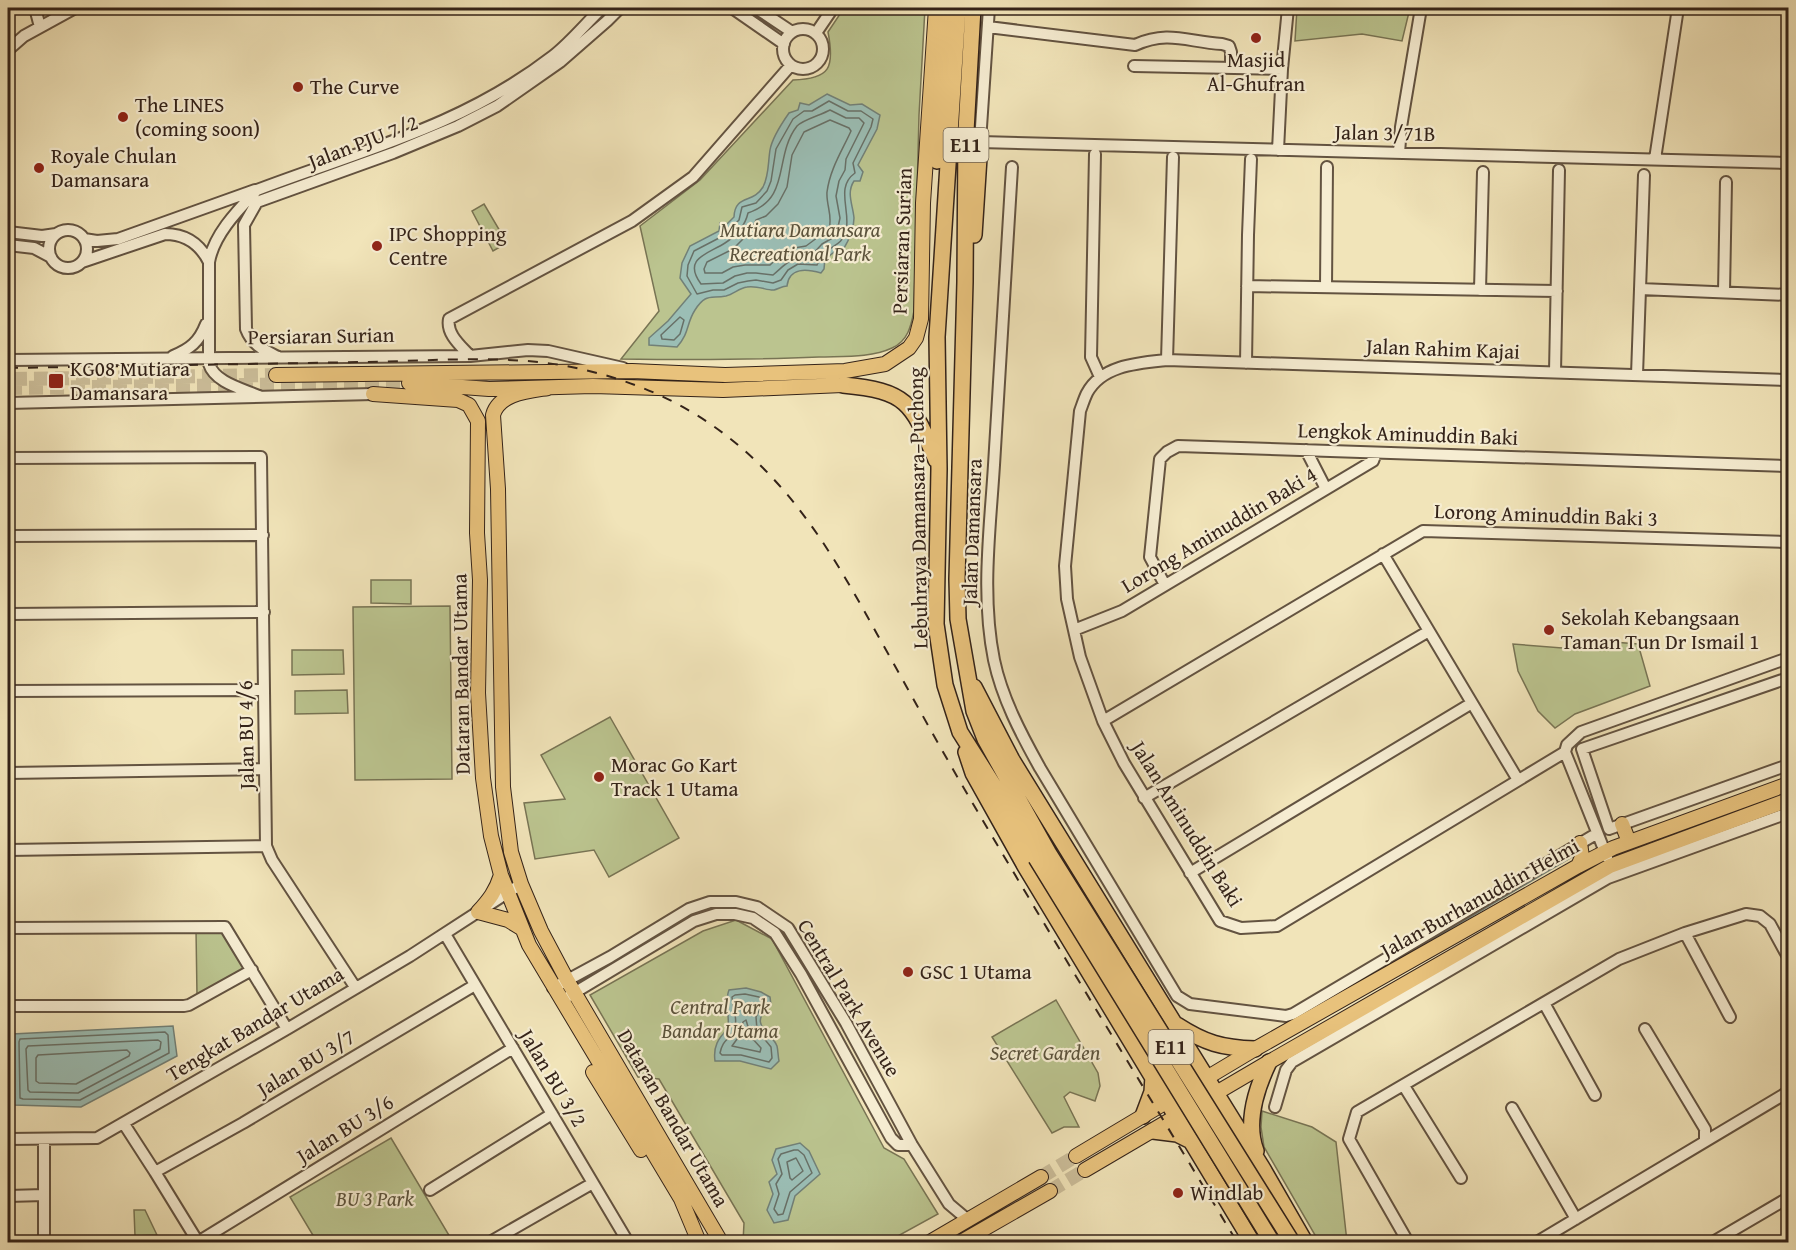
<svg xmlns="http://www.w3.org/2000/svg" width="1796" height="1250" font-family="'Gentium Book Plus',serif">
<rect width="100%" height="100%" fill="#f1e4b9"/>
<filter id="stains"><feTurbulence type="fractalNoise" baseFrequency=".00333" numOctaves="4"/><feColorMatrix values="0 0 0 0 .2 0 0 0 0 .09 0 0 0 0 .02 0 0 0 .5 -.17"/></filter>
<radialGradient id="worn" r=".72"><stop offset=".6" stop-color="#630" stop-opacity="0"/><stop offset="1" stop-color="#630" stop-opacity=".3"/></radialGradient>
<path fill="#bbc48f" stroke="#787454" stroke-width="1.5" d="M844,8H925L919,115L914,311C911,326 908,341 892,348C871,358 842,356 819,357C753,360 687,360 621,359L659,311L640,226L700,180L793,80C830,79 835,68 828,32Z
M1297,8H1410L1402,41L1362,34L1295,41Z
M484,204L507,243L493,251L472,211Z
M371,580H411V604L371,603Z
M450,606L452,779L355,780L353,607Z
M1575,639L1638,644L1650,686L1575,714L1555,728L1538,711L1518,671L1513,644L1575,649Z
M292,650H343L344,674L292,675Z
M347,690L348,713L295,714V691Z
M610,717L679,838L609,877L594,850L535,859L524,803L565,799L541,755Z
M736,920L772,939L884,1148L904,1159L938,1214L887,1242H743L744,1223L659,1079L638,1077L590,995L703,931Z
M222,929L244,969L197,995L196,930Z
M1056,1000L1098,1073L1100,1086L1095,1101L1070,1092L1064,1097L1079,1127H1064L1052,1133L992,1037Z
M1262,1111L1312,1127L1336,1142L1347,1242H1319L1264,1147L1261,1127Z
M391,1138L453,1242H317L290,1197Z
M134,1210H145L157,1235L135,1236Z"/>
<path fill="#9bbeb5" stroke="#728077" stroke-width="1.5" d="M827,94L850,105L862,104L880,115L877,129L858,165L863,172L860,181H854C846,193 853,205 854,218C854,230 849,240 843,250H837L825,259L824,269L821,273C807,269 789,267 787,286C783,286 778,289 774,290C768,291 757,285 747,287C739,288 734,294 726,296C710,299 706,293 695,310C686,324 690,332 677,347L649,345V338L668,321L691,294L680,278L682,263L690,246L719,231L720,223L727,224L734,217C735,194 753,204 763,187C769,176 768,162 770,150C772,138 782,123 789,113L798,110L800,103L809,105Z
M746,988L761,992L770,997L771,1005C746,1025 772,1032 777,1046C778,1050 778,1056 779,1061L771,1069L740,1061H715C713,1047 718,1038 728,1029C730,1016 724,1002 729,990Z
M173,1026L177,1056L81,1107L14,1105L12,1034Z
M800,1143L809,1151L820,1174L795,1196L788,1220L774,1223L767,1210L773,1194L769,1182L777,1174L772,1160L776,1149Z"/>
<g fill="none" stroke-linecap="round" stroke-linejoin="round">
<path stroke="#687067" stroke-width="1.5" d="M829,101L848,111H861L873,119L871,127L853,163L855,173C835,187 851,211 846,231C841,250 824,244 817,265L798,264L788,270L781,280L773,283L756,280L748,281L738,283L724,290H713L697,294L687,276L688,265L694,251L721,237L726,231L731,228L739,220L742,207L756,203L767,191L771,181L776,149L793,119L804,111H812Z
M830,110L846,118H859L864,123L846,159L845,170L839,181L836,196L840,218L836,236L822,244L811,256C790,257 787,263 773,275L756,273H747L735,276L723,283L701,284C682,258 708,254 725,243C736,236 745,226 748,213C792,198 773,157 797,126C802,120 821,115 830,110Z
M830,120L849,128L851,131C842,151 830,169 827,192C826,205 833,216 829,229L806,246L794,248L782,254L770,265H745L733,267L722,273H705L704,269L707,262L733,249L751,231L756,220L766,216L778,204L787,187L792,155L804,132Z
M680,317L684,320L680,334L674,340L662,339L661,335Z
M745,994L759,997L764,1001L756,1017L757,1030L771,1047L772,1058L769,1062L741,1055H722L720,1053C723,1039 728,1041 733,1032C739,1022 733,1008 732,997L735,995Z
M746,1020L751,1037L761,1048L760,1052L732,1046L740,1035L743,1022Z
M165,1032L168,1035L169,1053L80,1100L23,1099L20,1098L19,1042L20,1039Z
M158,1040L161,1042L160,1049L78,1093L30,1092L28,1090L26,1049L28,1046Z
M127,1050L130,1053L129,1056L76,1084L39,1083L36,1081V1058L38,1055Z
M794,1150H798L804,1155L812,1173L790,1192L783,1214L778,1215L774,1209L779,1194L776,1184L782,1174L778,1159L781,1154Z
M796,1158L803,1171L792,1180L790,1178L787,1162Z"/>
<path stroke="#728077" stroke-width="2" d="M1355,985L1575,855"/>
<path stroke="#cbbd99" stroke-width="14" stroke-dasharray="14 7" stroke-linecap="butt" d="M13,379L276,375
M8,388L409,383
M1041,1177L1076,1156
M1050,1191L1085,1170"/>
<g stroke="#635341" stroke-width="14">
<path id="minor" d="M35,8L40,27
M732,8L784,44
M756,8L792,32
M989,8L980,142L1788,163
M8,10L11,8
M988,27L1135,45C1169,30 1187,42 1222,44L1229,46L1231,52V68
M783 49a20 20 0 1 1 40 0a20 20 0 1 1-40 0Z
M816,33L833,8
M8,50L24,36L75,8
M1134,66L1282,69
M1278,150L1282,69L1288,8
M1399,153L1401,127L1421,8
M1095,154L1091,357L1100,377
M1655,159L1678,8
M1012,167C1006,266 1000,366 994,465C990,530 981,595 994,660C1002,698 1021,734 1040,768L1177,996L1190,1004L1286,1016L1293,1014L1596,834
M49 249a19 19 0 1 1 38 0a19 19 0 1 1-38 0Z
M8,232L42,236L56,234
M84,239L97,241L118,239L255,190
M8,245L34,248L51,257
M82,262L165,234C186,234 200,244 209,262
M1247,286L1557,291
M1326,287L1327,167
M1640,289L1788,295
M1480,290L1483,172
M1724,292L1726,182
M173,356C190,349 199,342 206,324
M470,356C461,346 446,334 449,319L632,221L693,177L791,65
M278,357C264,350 252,345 246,329L244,225L257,202L393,153L458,126L497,106L560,62L607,21L620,8
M8,360L470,356L528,350L548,351L623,368
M1167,360L1173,157
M1246,363L1248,235L1251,159
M1555,372L1559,170
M1637,375L1644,175
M1788,380L1167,360C1138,363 1102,365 1087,393C1084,399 1082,406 1080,411L1065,566L1067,599L1080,657L1103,721L1124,763L1220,921L1241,928L1277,926L1565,752L1567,745L1581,732L1788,658
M261,397C244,389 215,383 209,364V262C214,234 238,210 257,190C362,150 461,127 553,56C571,42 586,23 602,8
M8,403L373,394
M1306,450L1326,489
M8,458L261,457L266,846L272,860L355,987
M8,536L263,535
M1383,554L1518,780
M1165,585L1150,557L1160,459L1167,452L1178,446L1788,466
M8,614L264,612
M1074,630L1122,611L1373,461L1376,453
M1788,678L1582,749L1609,829L1788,765
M8,691L264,690
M1103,721L1423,531L1788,542
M1565,752L1607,857
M8,773L265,769
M1144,798L1429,631
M8,850L266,846
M1190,873L1472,703
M8,928L225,927L287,1029
M1685,933L1730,1017
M445,934L628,1242
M553,988L610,957L689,909L710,902H736L757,907L788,928L846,1023L912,1145L949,1204L968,1220
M569,996L694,921L716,914H735L753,918L775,933L801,974L891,1138L898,1145H912
M1544,1003L1595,1095
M8,1006H184L189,1005L252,970
M1645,1029L1705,1129V1141
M1404,1086L1461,1178
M1275,1107L1286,1070L1292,1062L1608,878L1788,813
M1512,1108L1576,1219
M124,1124L155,1172L198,1242
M8,1139L97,1138L287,1029L410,956L521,884
M44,1139V1242
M155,1172L243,1123L475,985
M430,1190L552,1114
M8,1196L44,1195
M198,1242L513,1048
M490,1242L593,1183
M1408,1242L1349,1139L1357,1112L1619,959L1685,933L1746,914L1760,916L1770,924L1788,957
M1537,1242L1788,1092
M1713,1242L1788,1198"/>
</g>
<g stroke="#342319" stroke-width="16">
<path id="major" d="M276,375L632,371L725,375L845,371L885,364L909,348L916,338L921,319L923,203L936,8
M409,383L489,389L593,386L723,390L843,385
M548,388C529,391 499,393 493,415L498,489L503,787L511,852L521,884L541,931L567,980L721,1242
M373,394L458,400L469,405L478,421L477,533L480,580L478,693L483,778L491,836L501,875L529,945L681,1199L699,1242
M1622,824L1629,842
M1578,866L1582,857L1580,843
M501,875C496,891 489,900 478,912L508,920L521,928
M593,1072L641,1150
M1076,1156L1255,1049L1578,866L1613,848L1788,784
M1085,1170L1269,1062L1610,866L1788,800
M930,1242L1041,1177
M961,1242L1050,1191"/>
</g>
<g stroke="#342319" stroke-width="18">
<path id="highway" d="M958,8L937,337L939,469L936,624L945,685L960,732L1013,816L1036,858
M973,8L966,131L965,282L957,579L958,619L974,711L985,739L1048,852
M937,161L946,8
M974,235L980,142
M843,385C908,391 912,403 936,460
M974,687L1012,760L1174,1023L1188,1048L1263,1169L1305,1242
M966,752L973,773L1025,866L1252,1242
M1177,1025C1205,1043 1222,1048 1255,1049
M1143,1116L1152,1092L1153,1076
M1153,1131L1177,1134L1193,1142
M1256,1151C1245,1122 1256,1089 1269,1062"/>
</g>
<use href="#minor" stroke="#f6edd2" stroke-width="10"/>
<use href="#major" stroke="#e8c27c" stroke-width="14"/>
<use href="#highway" stroke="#e8c27c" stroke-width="15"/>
<path stroke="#342319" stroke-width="2" stroke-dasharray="10 10" stroke-linecap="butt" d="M8,368C127,366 246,364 365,362C435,361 518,353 585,370C654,386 712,417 762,467C811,516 844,574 877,634C908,689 938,744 969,797C1057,947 1148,1094 1237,1242"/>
<g stroke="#342319" stroke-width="18" stroke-linecap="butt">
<path id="highway-bridge" d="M1048,852L1292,1242
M1036,858L1272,1242"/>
</g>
<use href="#highway-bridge" stroke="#e8c27c" stroke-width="15"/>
</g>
<g fill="#8f2418" stroke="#f6edd2" stroke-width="2">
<circle cx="1256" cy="38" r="6"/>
<circle cx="298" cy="87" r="6"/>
<circle cx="123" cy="117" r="6"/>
<circle cx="39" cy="168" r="6"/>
<circle cx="377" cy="246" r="6"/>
<rect x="48" y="373" width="16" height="16" rx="3"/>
<circle cx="1549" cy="630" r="6"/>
<circle cx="599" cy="777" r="6"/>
<circle cx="908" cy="972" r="6"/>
<circle cx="1178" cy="1193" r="6"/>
</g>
<g text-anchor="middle" stroke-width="4.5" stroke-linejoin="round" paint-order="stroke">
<g fill="#f6edd2" stroke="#6e6050" stroke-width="1.5">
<rect x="943.5" y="128" width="45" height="34" rx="4.5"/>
<rect x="1148.5" y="1030" width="45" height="34" rx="4.5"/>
</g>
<g font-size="20" font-weight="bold" fill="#342319">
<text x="966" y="152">E11</text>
<text x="1171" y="1054">E11</text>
</g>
<g font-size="21" fill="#342319" stroke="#f6edd2" text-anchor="start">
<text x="1256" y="67" text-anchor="middle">Masjid<tspan x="1256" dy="24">Al-Ghufran</tspan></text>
<text x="310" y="94">The Curve</text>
<text x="135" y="112">The LINES<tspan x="135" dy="24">(coming soon)</tspan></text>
<text x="51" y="163">Royale Chulan<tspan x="51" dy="24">Damansara</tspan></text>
<text x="389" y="241">IPC Shopping<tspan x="389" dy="24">Centre</tspan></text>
<text x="70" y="376">KG08 Mutiara<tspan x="70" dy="24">Damansara</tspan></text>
<text x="1561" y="625">Sekolah Kebangsaan<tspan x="1561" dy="24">Taman Tun Dr Ismail 1</tspan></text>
<text x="611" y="772">Morac Go Kart<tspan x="611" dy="24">Track 1 Utama</tspan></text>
<text x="920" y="979">GSC 1 Utama</text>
<text x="1190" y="1200">Windlab</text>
</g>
<g font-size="21" fill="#342319" stroke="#f6edd2">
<text transform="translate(1385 133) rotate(1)" y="7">Jalan 3/71B</text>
<text transform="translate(363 142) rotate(-21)" y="7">Jalan PJU 7/2</text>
<text transform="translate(902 241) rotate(-88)" y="7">Persiaran Surian</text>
<text transform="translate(321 336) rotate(-1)" y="7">Persiaran Surian</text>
<text transform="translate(1443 349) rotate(2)" y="7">Jalan Rahim Kajai</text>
<text transform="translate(1408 434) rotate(2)" y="7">Lengkok Aminuddin Baki</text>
<text transform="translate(918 508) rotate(-91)" y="7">Lebuhraya Damansara–Puchong</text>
<text transform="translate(1546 515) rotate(2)" y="7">Lorong Aminuddin Baki 3</text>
<text transform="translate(1219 530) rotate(-31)" y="7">Lorong Aminuddin Baki 4</text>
<text transform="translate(972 532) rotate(-88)" y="7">Jalan Damansara</text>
<text transform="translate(461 674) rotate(-91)" y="7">Dataran Bandar Utama</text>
<text transform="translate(246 735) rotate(-91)" y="7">Jalan BU 4/6</text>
<text transform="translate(1187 824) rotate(58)" y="7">Jalan Aminuddin Baki</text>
<text transform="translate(1480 898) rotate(-29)" y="7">Jalan Burhanuddin Helmi</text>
<text transform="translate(849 998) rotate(59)" y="7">Central Park Avenue</text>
<text transform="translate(255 1024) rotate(-31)" y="7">Tengkat Bandar Utama</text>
<text transform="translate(306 1063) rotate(-31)" y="7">Jalan BU 3/7</text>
<text transform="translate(553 1078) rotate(59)" y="7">Jalan BU 3/2</text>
<text transform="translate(673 1118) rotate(60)" y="7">Dataran Bandar Utama</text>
<text transform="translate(345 1129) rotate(-32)" y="7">Jalan BU 3/6</text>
</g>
<g font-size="21" font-style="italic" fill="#5c533c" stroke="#f6edd2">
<text x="800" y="237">Mutiara Damansara<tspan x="800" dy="24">Recreational Park</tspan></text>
<text x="720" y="1014">Central Park<tspan x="720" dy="24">Bandar Utama</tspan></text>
<text x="1045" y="1060">Secret Garden</text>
<text x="375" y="1206">BU 3 Park</text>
</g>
</g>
<rect width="1796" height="1250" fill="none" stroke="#f1e4b9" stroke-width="30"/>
<rect x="9" y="9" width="1778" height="1232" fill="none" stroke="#342319" stroke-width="3"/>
<rect x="15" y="15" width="1766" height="1220" fill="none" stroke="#342319" stroke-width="1.5"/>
<rect width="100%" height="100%" filter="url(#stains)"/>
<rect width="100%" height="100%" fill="url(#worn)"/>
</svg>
